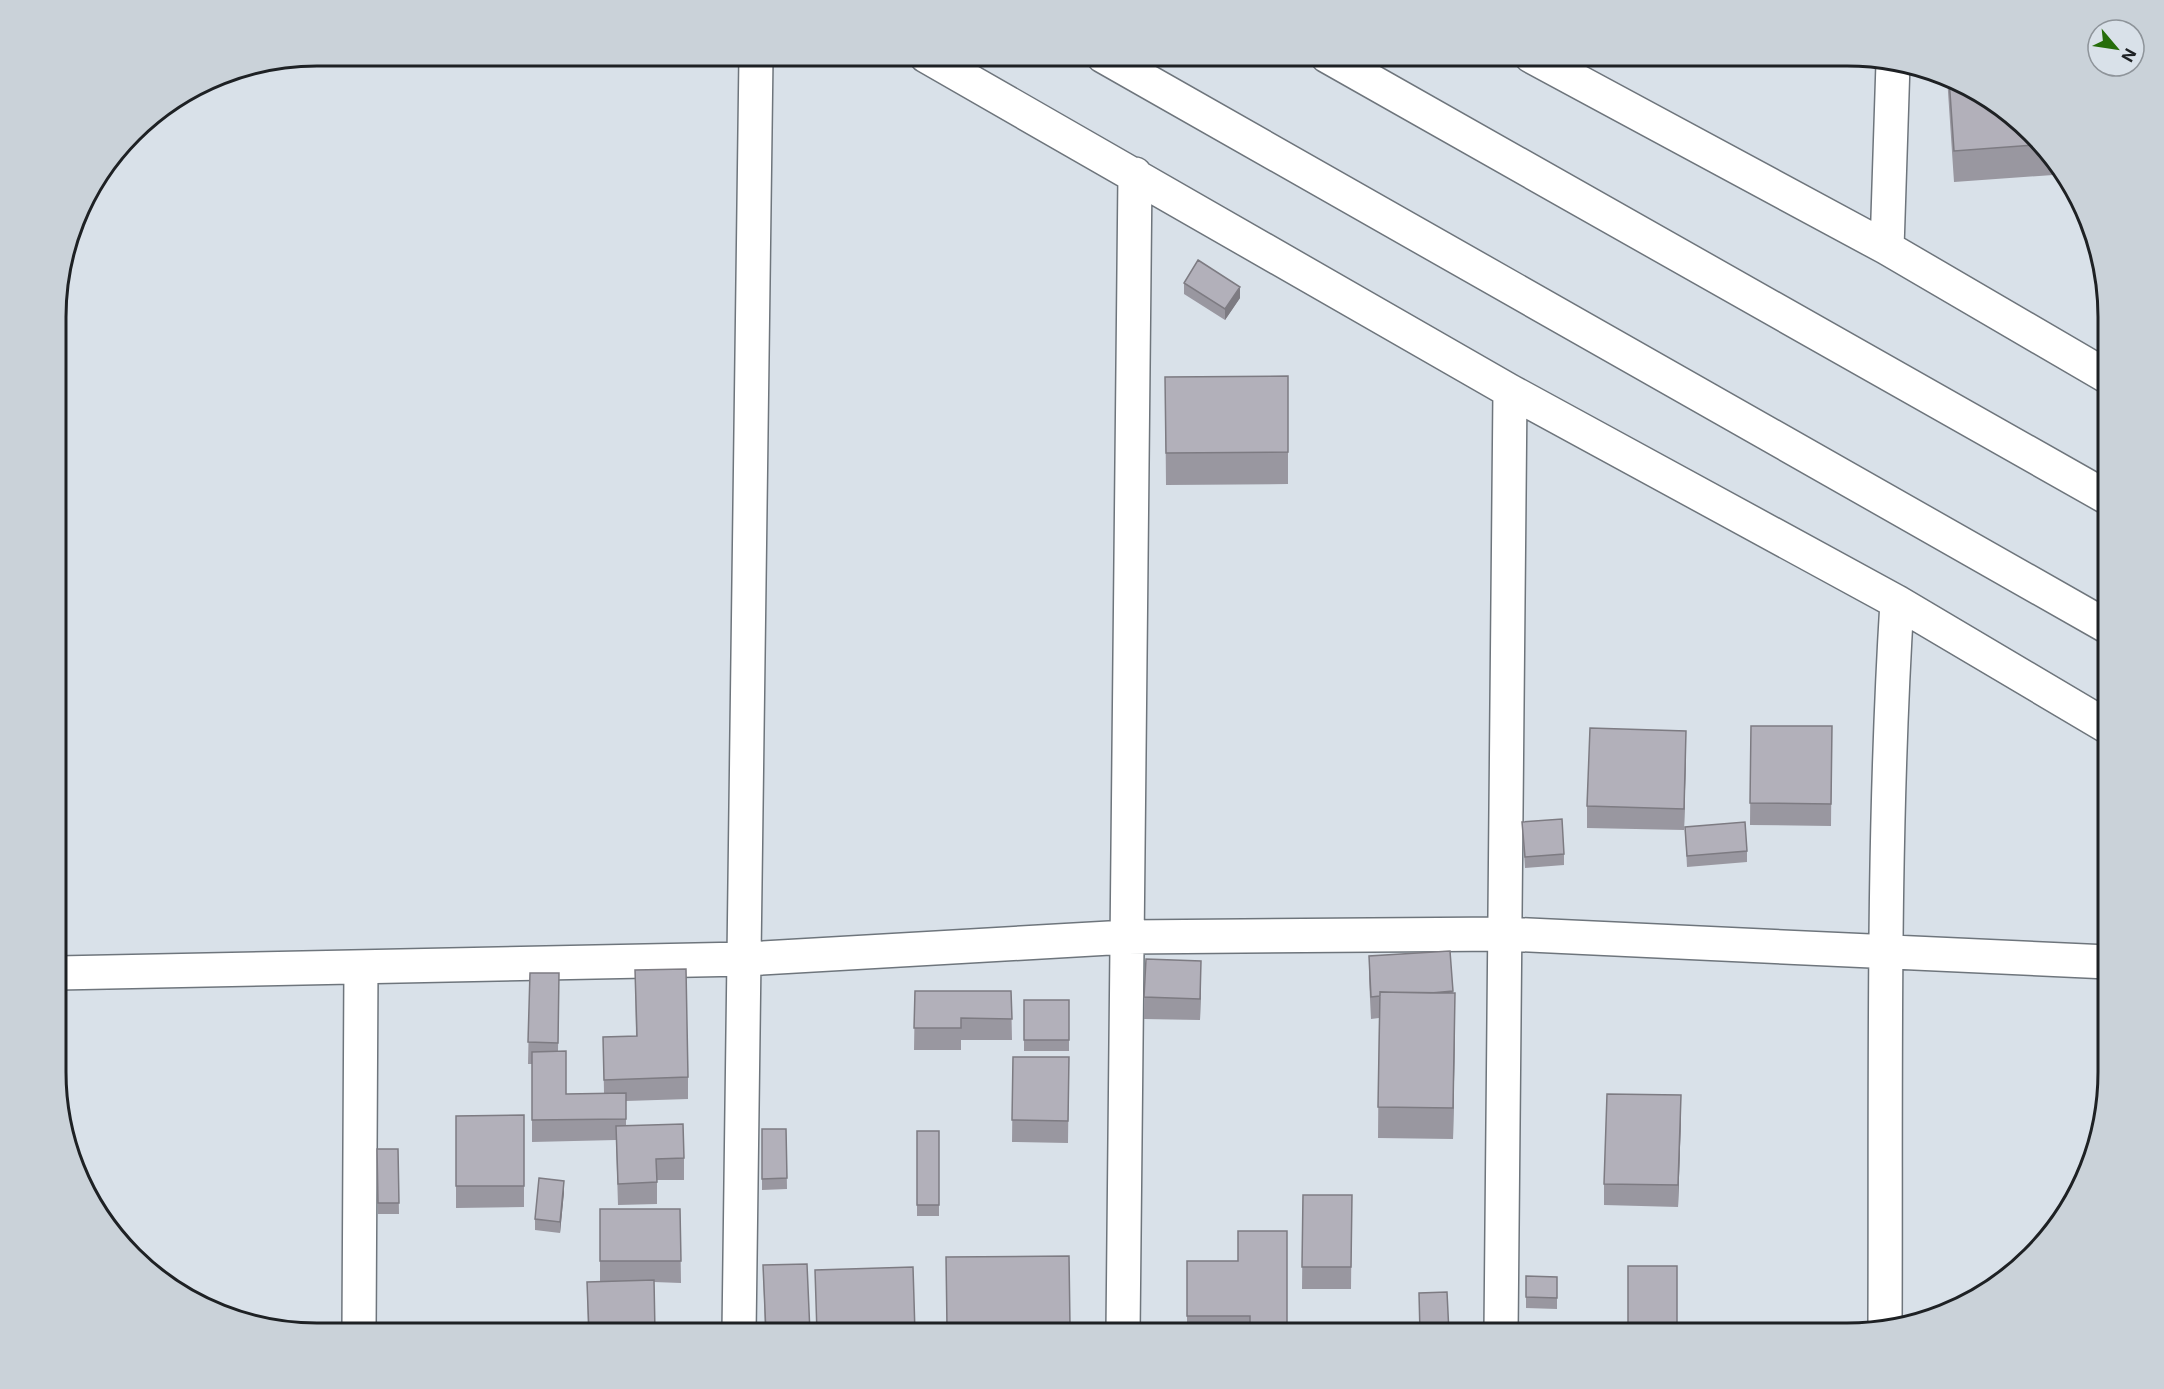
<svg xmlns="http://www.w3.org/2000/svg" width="2164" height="1389" font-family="Inter,sans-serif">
<rect width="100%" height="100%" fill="#d9e1e9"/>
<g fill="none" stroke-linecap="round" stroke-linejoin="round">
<g stroke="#6e757c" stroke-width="36">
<path id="minor" d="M926,56L1510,391L1897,602L2108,727
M1103,56L2108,627
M1327,56L2108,498
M1531,56L1887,248L2108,377
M1887,248L1893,63
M58,973L745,959L1127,937L1506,934L2108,962
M1885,1326C1886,1085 1882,843 1897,602
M359,1333L361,967
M739,1333L756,56
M1123,1333L1135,174
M1501,1333L1510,391"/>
</g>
<use href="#minor" stroke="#fff" stroke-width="33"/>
</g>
<path fill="#9997a0" d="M1947,77L1992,99L2053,165V175L1954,182Z
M1184,283L1240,298L1225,320L1184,294Z
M1288,376V484L1166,485L1165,377Z
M1751,726H1832L1831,826L1750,825Z
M1686,752L1684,830L1587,828V806Z
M1522,822L1564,854V865L1525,868Z
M1685,827L1747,851V862L1687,867Z
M1450,951L1455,1024L1453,1139L1378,1138L1379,1018L1371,1019L1369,978V956Z
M635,970L688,1077V1099L626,1101V1126L684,1158V1180H657V1204L618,1205L616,1140L532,1142V1064H528L530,973L559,994L558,1051L566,1094L604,1093L603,1037L636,1036Z
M1201,982L1200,1020L1144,1019V997Z
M915,991H1011L1012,1040H961V1050H914Z
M1024,1000H1069V1051H1024Z
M1013,1057H1069L1068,1143L1012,1142Z
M524,1115V1207L456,1208V1116Z
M1681,1117L1678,1207L1604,1205V1184Z
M762,1129H786L787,1189L762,1190Z
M917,1131H939V1216H917Z
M377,1149H398L399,1214H378Z
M564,1192L560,1233L535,1230V1219Z
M1303,1195H1352L1351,1289H1302Z
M600,1209H680L681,1283L654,1282L655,1333H588L587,1282H600Z
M1287,1231V1333H1187V1261H1238Z
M1069,1256L1070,1333H947L946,1257Z
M763,1265L810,1333H765Z
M1526,1276L1557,1277V1309L1526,1308Z"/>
<path fill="#7d7b82" d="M1240,287V298L1225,320V309Z
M1686,731V752L1684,830V809Z
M1201,961V982L1200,1020V999Z
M1455,993V1024L1453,1139V1108Z
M1681,1095V1117L1678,1207V1185Z
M564,1181V1192L560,1233V1222Z"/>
<path fill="#b2b0ba" stroke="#7d7b82" stroke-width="1.5" d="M1949,78L1992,99L2035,145L1954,151Z
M1198,260L1240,287L1225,309L1184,283Z
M1288,376V452L1166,453L1165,377Z
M1751,726H1832L1831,804L1750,803Z
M1590,728L1686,731L1684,809L1587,806Z
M1562,819L1564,854L1525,857L1522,822Z
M1745,822L1747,851L1687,856L1685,827Z
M1450,951L1453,991L1431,993L1380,992V996L1371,997L1369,956Z
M1146,959L1201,961L1200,999L1144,997Z
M686,969L688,1077L604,1080L603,1037L637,1036L635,970Z
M530,973H559L558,1043L528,1042Z
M915,991H1011L1012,1019L961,1018V1028H914Z
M1380,992L1455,993L1453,1108L1378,1107Z
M1024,1000H1069V1040H1024Z
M566,1051V1094L626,1093V1119L532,1120V1052Z
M1013,1057H1069L1068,1121L1012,1120Z
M1607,1094L1681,1095L1678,1185L1604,1184Z
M524,1115V1186H456V1116Z
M683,1124L684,1158L656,1159L657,1182L618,1184L616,1126Z
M762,1129H786L787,1178L762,1179Z
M917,1131H939V1205H917Z
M377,1149H398L399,1203H378Z
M539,1178L564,1181L560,1222L535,1219Z
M1303,1195H1352L1351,1267H1302Z
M600,1209H680L681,1261H600Z
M1238,1231H1287V1329H1250V1316H1187V1261H1238Z
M1069,1256L1070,1325L947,1326L946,1257Z
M807,1264L810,1333H766L763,1265Z
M1628,1266H1677V1333H1628Z
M913,1267L915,1333H817L815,1270Z
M1526,1276L1557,1277V1298L1526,1297Z
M654,1280L655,1333H589L587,1282Z
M1447,1292L1449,1333H1420L1419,1293Z"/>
<path d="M0 0H2164V1389H0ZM317 66H1847A251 251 0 0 1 2098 317V1072A251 251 0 0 1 1847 1323H317A251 251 0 0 1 66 1072V317A251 251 0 0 1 317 66Z" fill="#cad2d9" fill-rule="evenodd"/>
<path fill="none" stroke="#1e2124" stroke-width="3" d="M317 66H1847A251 251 0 0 1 2098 317V1072A251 251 0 0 1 1847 1323H317A251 251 0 0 1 66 1072V317A251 251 0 0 1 317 66Z"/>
<g transform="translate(2116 48) rotate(119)"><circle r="28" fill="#d9e1e9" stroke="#8e949a" stroke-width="1.5"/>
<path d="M0-4.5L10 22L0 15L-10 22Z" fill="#266d0b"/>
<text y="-9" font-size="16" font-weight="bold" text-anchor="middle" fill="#1e2124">N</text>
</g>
</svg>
